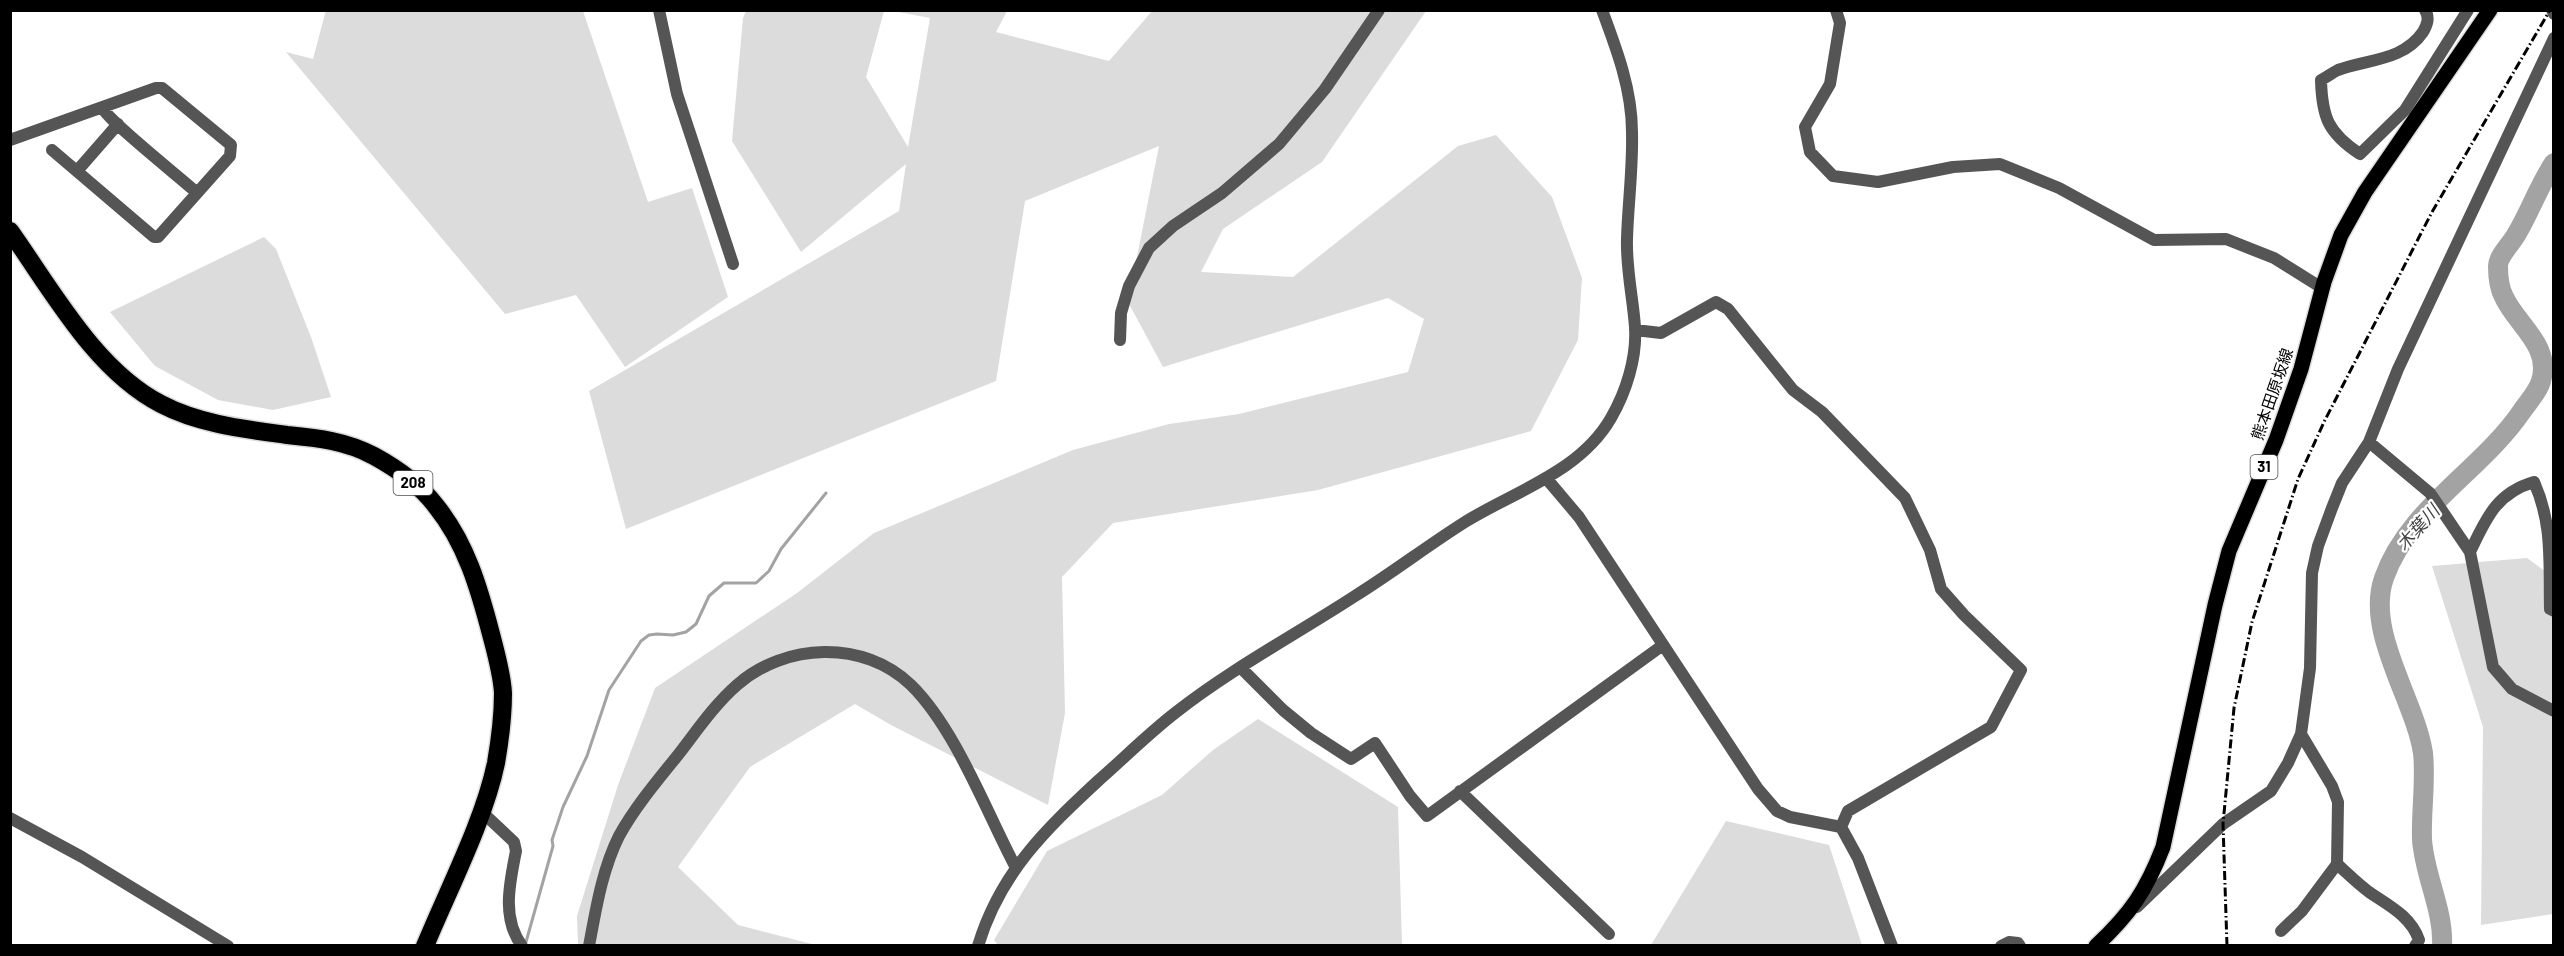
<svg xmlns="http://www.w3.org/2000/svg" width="2564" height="956" font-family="Barlow,'Noto Sans JP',sans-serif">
<rect width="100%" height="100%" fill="#fff"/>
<path fill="#dcdcdc" d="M326,10L583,11L648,202L692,188L728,297L625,367L576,295L505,314L286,52L313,59Z
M746,11H884L866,77L908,147L930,18L893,11H1007L996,32L1109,61L1152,11H1426L1322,162L1223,229L1201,272L1293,277L1458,146L1496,135L1552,197L1582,278L1578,340L1531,431L1318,490L1113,523L1062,577L1065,713L1048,805L891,725L855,704L750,767L678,867L738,925L816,945H578L577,916L618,785L655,688L797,593L874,533L1073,450L1169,424L1239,414L1408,372L1424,319L1388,298L1163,367L1128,302L1159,146L1025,201L996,381L626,529L589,391L899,211L906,164L801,252L732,141L743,18Z
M264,237L276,249L311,337L331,397L273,410L218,400L155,366L110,312Z
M2527,558L2553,577V914L2481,925L2483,727L2432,566Z
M1258,719L1398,807L1402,945H998L994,940L1047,851L1162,795L1213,750Z
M1726,821L1829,845L1862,945H1651Z"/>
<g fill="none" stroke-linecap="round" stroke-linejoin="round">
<path stroke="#a3a3a3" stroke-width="3" d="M526,942L553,846L552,840L563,807L587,756L609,690L641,641L649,635L657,634L673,635L686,632L696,624L709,596L724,583H756L769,571L781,549L826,493"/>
<path stroke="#a3a3a3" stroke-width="20" d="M2442,946C2444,910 2424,875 2422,839C2421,811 2426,781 2423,753C2415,700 2365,632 2384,578C2408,509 2482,470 2522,411C2528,402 2538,392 2541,381C2552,346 2516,324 2504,297C2499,288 2498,276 2498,266C2498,256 2511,244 2516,235C2530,212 2539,185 2554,163"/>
<g stroke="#dbdbdb" stroke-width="18">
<path id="major" d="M2096,946C2131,913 2146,891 2163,847L2215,605L2229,551L2276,440L2301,369L2324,282L2341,235L2365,192L2490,10"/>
</g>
<g stroke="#dbdbdb" stroke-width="21">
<path id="highway" d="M10,231C52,290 95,370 161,404C199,424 244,429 287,435C318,438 346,441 374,456C396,468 421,486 436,506C466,543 479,588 491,634C496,653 502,674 503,693C503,717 500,740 496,763C484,821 448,890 425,946"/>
</g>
<path stroke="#555" stroke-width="12" d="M659,10L677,94L733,264
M1836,10L1840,23L1830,84L1805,127L1810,152L1833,176L1878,182L1953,167L2000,164L2059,188L2154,240L2226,239L2274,258L2322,288
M2425,10C2430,18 2427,25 2423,32C2403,61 2368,59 2338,70C2332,73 2327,77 2321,80C2322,117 2328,133 2360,154L2405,110L2468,10
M2552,10L2554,14
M102,107C107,120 182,179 197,193
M10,140L156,88H162L231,145L230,156L158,237H154L52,150
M77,171L118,124
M1635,330L1661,333L1716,302L1728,309L1793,390L1822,412L1905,498L1930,550L1941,589L1964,615L2021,670L1991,727L1848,811L1841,827
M1120,340L1121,313L1129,286L1149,248L1173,226L1222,193L1279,144L1325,89L1379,10
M2369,442L2430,493L2470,552L2493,667L2512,689L2554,711
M1546,478L1579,517L1758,789L1777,811L1790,817L1841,827
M2470,552C2486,519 2496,493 2534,482C2553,524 2549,563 2550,609L2554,611
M1241,668L1283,710L1311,733L1351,759L1375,743L1410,796L1427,816L1663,645
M1460,791L1609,934
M481,811L514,842L516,851C510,882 501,918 522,946
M10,818L82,857L228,946
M1841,827L1858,858L1892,946
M2337,864C2347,873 2358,884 2369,892C2388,905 2411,916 2419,940L2415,946
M2137,907L2223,824L2271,791L2288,763L2301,734L2310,668L2312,573L2318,546L2332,508L2342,483L2369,442L2398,369L2554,38
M2281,931L2302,911L2337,864L2338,802L2332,786L2301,734
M589,946C596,909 602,870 619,836C635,807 657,781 678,755C696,732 714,705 737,685C785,643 863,639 911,685C955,728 986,811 1015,866
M978,946C1000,873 1045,830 1099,780C1124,758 1148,734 1175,713C1231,669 1295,635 1355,596C1392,573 1427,546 1465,522C1515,491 1580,472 1611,418C1626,392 1637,358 1635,327C1633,298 1626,269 1627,239C1628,204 1633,168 1632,132C1632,90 1617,50 1602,10
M2001,946L2009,942L2018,943L2020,946"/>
<use href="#major" stroke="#000" stroke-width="15"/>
<use href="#highway" stroke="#000" stroke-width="18"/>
<path stroke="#000" stroke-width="3" stroke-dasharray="9 3 1.5 3" stroke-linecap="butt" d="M2227,946L2223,824L2234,708L2252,622L2298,479L2324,422L2432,212L2550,10"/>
</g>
<g text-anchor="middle" stroke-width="4.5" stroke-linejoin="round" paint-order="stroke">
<g fill="#fff" stroke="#4c4c4c" stroke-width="1.5">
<rect x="2250.5" y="455" width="27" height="24" rx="4.5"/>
<rect x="393.5" y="471" width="39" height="24" rx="4.5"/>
</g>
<g font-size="15" font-weight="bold" fill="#000">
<text x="2264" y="472">31</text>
<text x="413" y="488">208</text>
</g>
<g font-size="16" fill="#000" stroke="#fff">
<text transform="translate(2272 394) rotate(-71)" y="6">熊本田原坂線</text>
</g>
<g font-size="18" font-style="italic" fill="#444" stroke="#fff">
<text transform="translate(2418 528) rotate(-48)" y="6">木葉川</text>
</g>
</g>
<rect width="2564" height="956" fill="none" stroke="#000000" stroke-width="24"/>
</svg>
